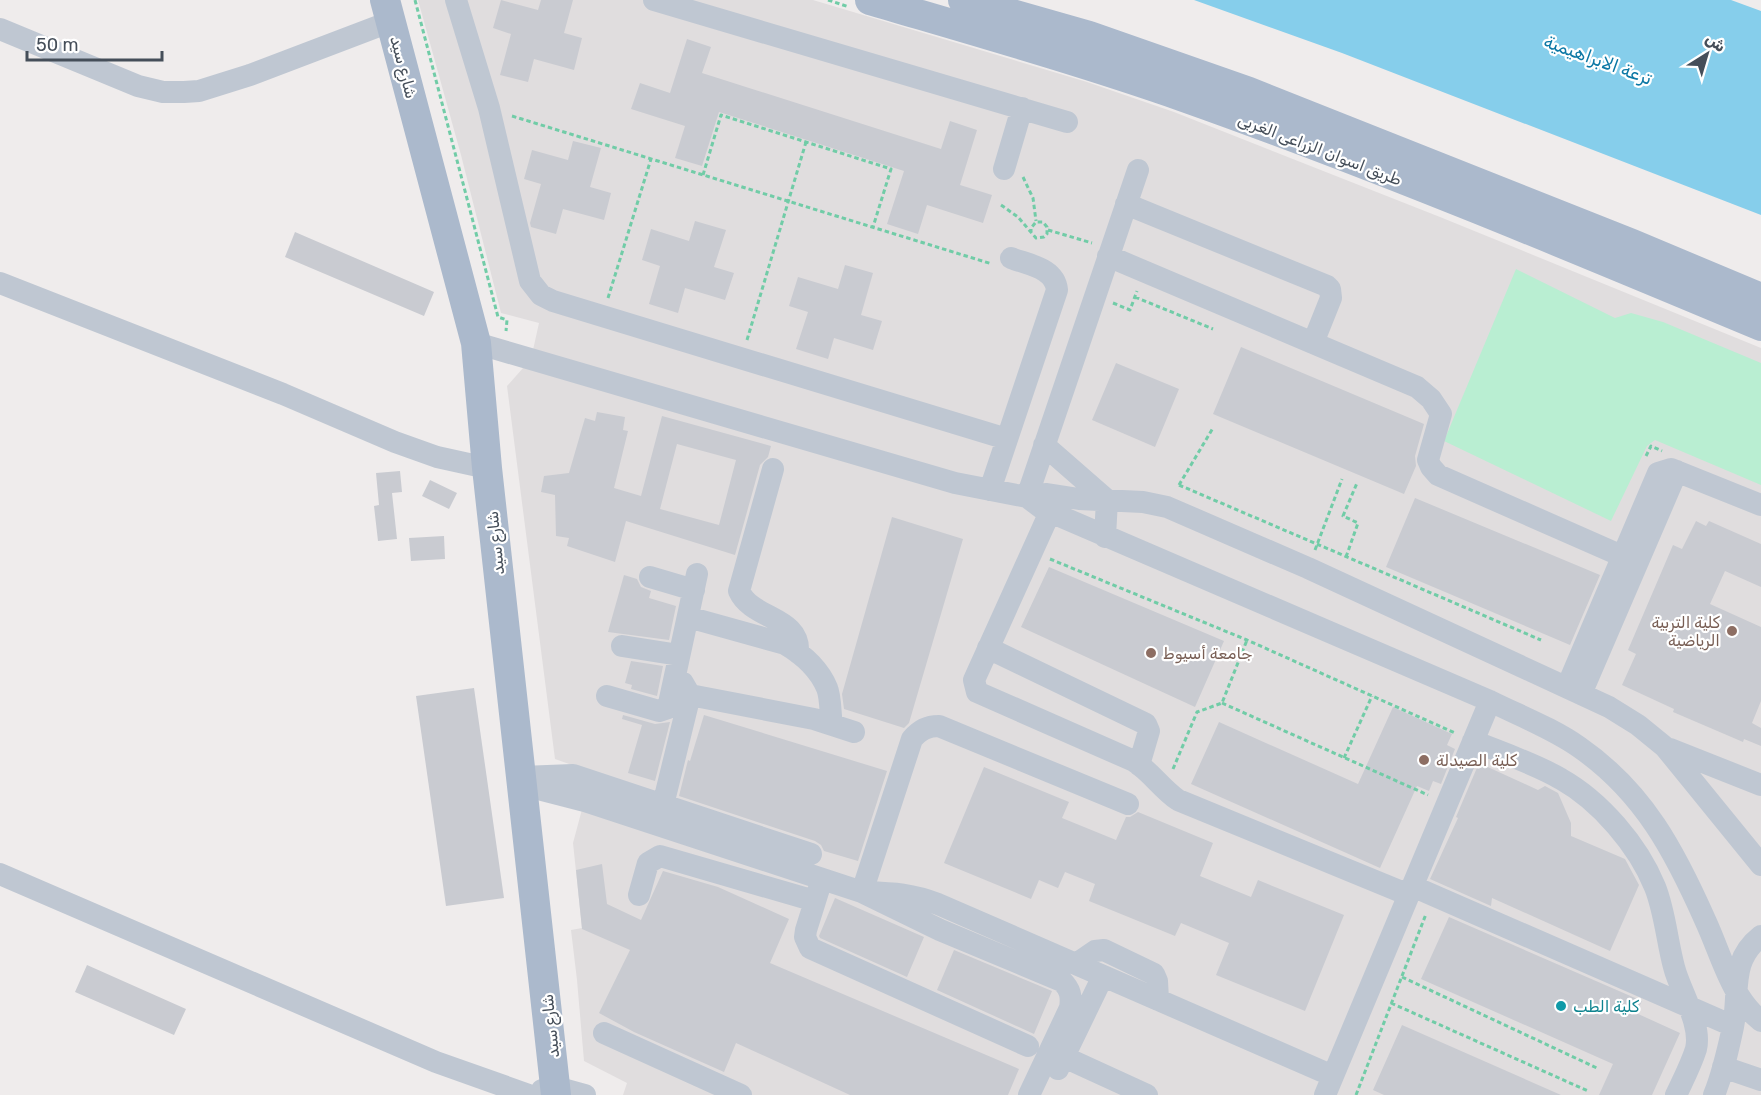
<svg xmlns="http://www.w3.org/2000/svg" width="1761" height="1095" font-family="Rubik,Vazirmatn,sans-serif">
<rect width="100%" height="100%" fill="#efecec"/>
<path fill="#e0ddde" d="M418,0H813L1087,82L1174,112L1440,217L1761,348V1095H623L627,1083L584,1061L577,980L571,930L582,928L573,843L592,772L555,759L507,386L531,359L539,323L501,313L461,155Z"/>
<path fill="#b9eed2" d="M1516,269L1615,318L1631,313L1663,322L1761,363V485L1655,440L1647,446L1611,521L1444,441Z"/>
<path fill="#86ceeb" d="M1194,0H1731L1761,11V215L1342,53Z"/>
<path fill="#c9cbd1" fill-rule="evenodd" d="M501,0L538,10L541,0H573L564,33L582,38L574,70L534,59L528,82L500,75L511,34L493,28Z
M687,39L711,47L702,73L941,149L950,121L977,130L960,185L992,195L983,223L927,205L918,234L887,224L904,171L719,112L702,166L675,158L685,126L631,109L640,83L670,93Z
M573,141L601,148L590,187L611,193L604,220L563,209L556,234L531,227L530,223L541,184L524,179L532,150L568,160Z
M695,221L726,230L714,267L734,273L725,300L685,288L678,313L649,304L660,266L642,260L651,229L689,241Z
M295,232L434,292L424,316L285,257Z
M845,265L873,273L861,315L882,321L873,350L834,338L828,359L796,349L808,312L789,306L798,277L838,289Z
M1241,347L1424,424L1415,456L1416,466L1404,494L1213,414Z
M1116,363L1179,389L1155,447L1092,420Z
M597,412L625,417L623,430L628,431L614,488L641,496L662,416L771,446L768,457L760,465L735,555L626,521L615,562L567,546L569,538L556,536L555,495L541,492L544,476L569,473L585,418L595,421ZM677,444L736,460L719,525L660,509Z
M400,471L402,492L392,493L397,539L378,541L374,506L379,505L376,473Z
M430,480L457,493L449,509L422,496Z
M1415,498L1600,575L1570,645L1386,567Z
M892,517L963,539L909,723L904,728L844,709L842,694Z
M1696,521L1706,526L1709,521L1761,544V587L1725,571L1710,604L1761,627V701L1752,723L1761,728V746L1744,739L1743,742L1673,712L1674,709L1622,685L1636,654L1628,650L1673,545L1682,549Z
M444,536L445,559L411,561L409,538Z
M1049,567L1224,641L1195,707L1021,627Z
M624,575L637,579L641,587L651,591L649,598L676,606L669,640L608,632Z
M631,661L663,666L657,696L631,689L632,685L625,683Z
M474,688L504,898L446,906L416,696Z
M1393,707L1452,734L1447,745L1455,749L1441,784L1433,781L1429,791L1417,786L1380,868L1191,784L1219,722L1358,784Z
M623,715L655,724L670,722L655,781L628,773L642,725L622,719Z
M704,715L887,771L858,861L824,851L821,845L815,841L679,796L688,760L690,761Z
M1479,763L1538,790L1545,786L1558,793L1571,823V836L1625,859L1639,885L1610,951L1492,898L1491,906L1430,879L1458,818L1456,817Z
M984,767L1069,802L1062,818L1116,840L1126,817H1130L1138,812L1213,843L1200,876L1251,897L1258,880L1344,915L1305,1011L1216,975L1229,943L1181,923L1175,936L1089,901L1095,884L1065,872L1058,888L1039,880L1031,899L944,863Z
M602,864L607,904L641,920L663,871L718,887L789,919L770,963L1019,1069L1008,1095H850L736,1043L724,1072L634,1032L599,1013L630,950L582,929L576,870Z
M835,898L924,937L907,977L820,938L819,936Z
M1449,917L1642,1001L1636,1013L1680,1033L1652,1095H1599L1613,1064L1421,979Z
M954,950L1052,991L1034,1034L937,990Z
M87,965L186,1009L174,1035L75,992Z
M1402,1025L1561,1095H1384L1373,1090Z"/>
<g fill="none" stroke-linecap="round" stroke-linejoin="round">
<path stroke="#71cca7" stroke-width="3" stroke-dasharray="4.5 3" stroke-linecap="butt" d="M415,0L498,317L507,320L506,331
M828,0L849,7
M512,116L992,264
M703,175L721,115L891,169L873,227
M1023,177L1033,198L1036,221
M1001,205L1018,217L1036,238L1044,237L1047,234V227L1043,222H1036L1031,228V232
M1048,230L1092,243
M1135,297L1213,329
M608,298L651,159
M1113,303L1130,310L1137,291
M747,340L806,142
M1646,456L1651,446L1662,451
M1179,485L1541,640
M1179,485L1213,428
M1315,550L1342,479
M1346,557L1358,523L1343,516L1357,483
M1050,559L1247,640L1455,733
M1222,703L1428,795
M1344,758L1372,696
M1173,769L1197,712L1222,703L1247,640
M1402,977L1599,1069
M1391,1003L1588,1091
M1356,1095L1426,914"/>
<path stroke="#bfc7d2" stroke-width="22" d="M456,0L489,108L530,281L541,295L553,301L1007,439
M654,0L1067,122
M0,29L138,86L163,92H184L199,91L250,75L392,21
M1004,169L1022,108
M1126,204L1327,286L1330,289L1331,298L1313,343
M1108,256L1417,387L1431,399L1441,414L1428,460L1431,467L1438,475L1622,556
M0,283L283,394L395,442L437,457L487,468
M476,343L955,483L1027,497L1047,494L1079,499L1143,502L1167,507L1308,568L1609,707L1638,725L1665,747L1761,865
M1044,445L1107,500L1105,537
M773,469L739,591C752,620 801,616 798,653
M990,490L1057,290C1055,268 1029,265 1011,258
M1027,497L1043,509L1490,701C1520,716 1552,728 1579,747C1644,792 1675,852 1706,922C1722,957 1731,997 1761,1021
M1027,497L1138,170
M1050,512L974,680L977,692L1134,761C1151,772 1162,789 1178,800L1409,895
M650,577L694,590
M688,617L785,644C802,654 819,669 827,688C831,698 830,713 832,725
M622,646L679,655
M988,648L1146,724L1149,731L1139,765
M1567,687L1658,473L1671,469L1761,505
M1581,694L1677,471
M690,695L814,719L854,732
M607,696L659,711L668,708L697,574
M1473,741C1500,752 1536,764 1561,779C1600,801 1638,845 1655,887C1665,912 1667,941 1674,967C1680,991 1702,1024 1696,1049C1691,1065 1683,1080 1676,1095
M1670,749L1761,785
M522,777L573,775L811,854
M523,785L585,801L862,892L940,930L1062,981C1070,989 1072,996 1070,1008L1029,1095
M663,805L690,695L683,683
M0,874L436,1062L529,1095
M822,879L806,930L805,937L810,948L1028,1046
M1412,886L1733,1026
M862,892L912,739C920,730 927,726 939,726L1128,804
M866,892C894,893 912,894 938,904L1333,1076
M639,895L648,863L660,856L815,901
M1076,964L1095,951L1104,950L1154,974L1157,981L1158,1000
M604,1033L741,1095
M1064,1057L1147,1095
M1723,1067L1761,1080
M1058,1069L1103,976
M542,1090L556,1087L585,1095
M1325,1095L1490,701
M1714,1095C1723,1073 1728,1050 1733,1027C1740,992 1729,961 1761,936"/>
<path stroke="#abb9cc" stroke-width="30" d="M385,0L476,343L487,468L556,1095
M870,0C975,31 1081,61 1184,97C1379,166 1570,246 1761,326
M963,0L1089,36L1249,92L1632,244L1761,298"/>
</g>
<g fill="#8d6e63" stroke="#fff" stroke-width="2">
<circle cx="1732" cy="631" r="6"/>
<circle cx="1151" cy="653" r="6"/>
<circle cx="1424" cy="760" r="6"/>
</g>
<circle fill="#0f9aa8" stroke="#fff" stroke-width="2" cx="1561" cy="1006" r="6"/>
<g text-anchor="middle" stroke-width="4.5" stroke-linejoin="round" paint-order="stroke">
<g font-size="16" fill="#454e59" stroke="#fff">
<text transform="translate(404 67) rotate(75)" y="6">شارع سيد</text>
<text transform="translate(1320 149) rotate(21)" y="6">طريق اسوان الزراعى الغربى</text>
<text transform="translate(495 543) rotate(-96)" y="6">شارع سيد</text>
<text transform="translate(550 1026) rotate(-96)" y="6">شارع سيد</text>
</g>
<g font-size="16" fill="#785e54" stroke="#fff" text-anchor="start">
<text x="1720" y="628" text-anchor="end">كلية التربية<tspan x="1720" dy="18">الرياضية</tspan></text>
<text x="1163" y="659">جامعة أسيوط</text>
<text x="1436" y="766">كلية الصيدلة</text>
</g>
<g font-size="16" fill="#0d838f" stroke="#fff" text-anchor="start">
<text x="1573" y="1012">كلية الطب</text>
</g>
<g font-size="18" font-style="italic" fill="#0c78a5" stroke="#fff">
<text transform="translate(1598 60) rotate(20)" y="6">ترعة الابراهيمية</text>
</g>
</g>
<g transform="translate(1707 54) rotate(37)" stroke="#ffffff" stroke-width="4.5" paint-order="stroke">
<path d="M0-4.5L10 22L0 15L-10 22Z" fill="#454e59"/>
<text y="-9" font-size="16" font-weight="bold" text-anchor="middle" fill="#454e59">ش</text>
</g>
<path d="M27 51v9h135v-9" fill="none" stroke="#454e59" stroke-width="3"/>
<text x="36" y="51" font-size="18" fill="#454e59" stroke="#ffffff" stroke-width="4.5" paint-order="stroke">50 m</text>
</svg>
